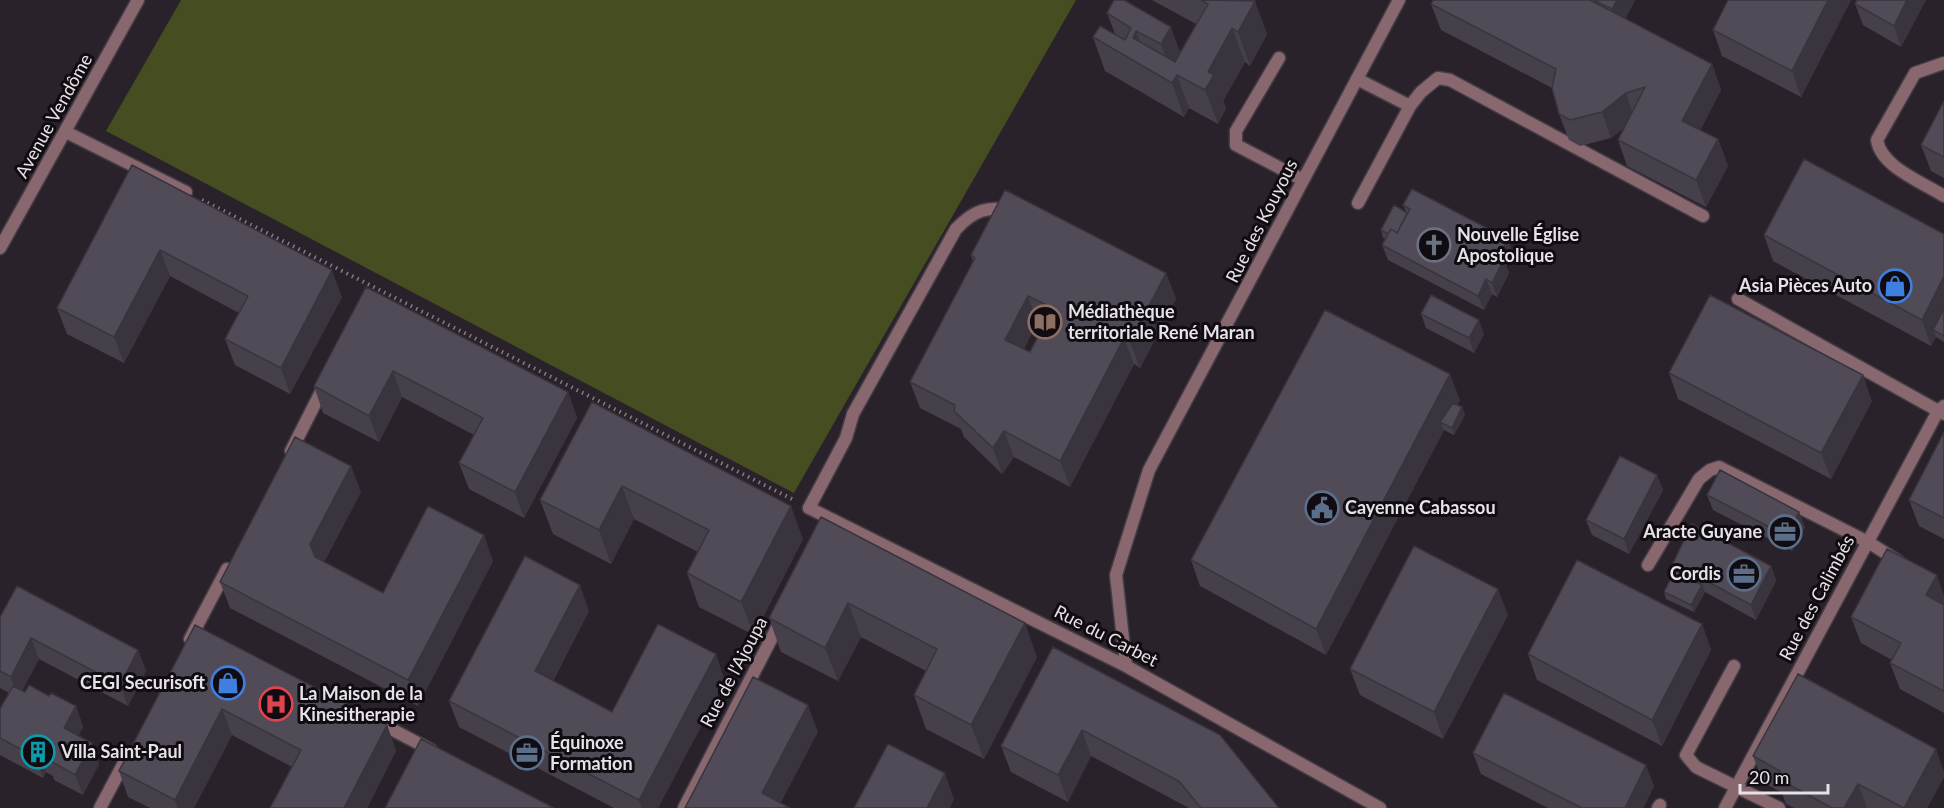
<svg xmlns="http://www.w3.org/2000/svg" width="1944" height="808" font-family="Lato,sans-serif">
<rect width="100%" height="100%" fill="#29222b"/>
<path fill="#454d21" d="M181,0H1076L794,493L106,131Z"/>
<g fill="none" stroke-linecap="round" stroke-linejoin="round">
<g stroke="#443d45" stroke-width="15">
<path id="service" d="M1279,58L1236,131V145L1303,180
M1944,63L1915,73L1877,140C1881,167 1922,182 1944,196
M1357,79L1410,106L1421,92L1438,78L1450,80L1703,216
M66,132L186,192
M1358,203L1410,106
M1738,299L1944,414
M809,508L846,438L853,414L956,229C974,210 987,206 1012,210
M1648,565L1699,479L1710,470L1719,467L1868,542L1898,561
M1734,666L1686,755L1696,767L1779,808
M1658,808L1660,805"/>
</g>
<g stroke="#443d45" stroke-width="15">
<path id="minor" d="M0,248L138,0
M291,451L325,384
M809,508L1126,666L1380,808
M190,639L227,569
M1126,666L1116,575L1149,470L1399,0
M374,720L431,750
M100,808L127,757
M684,808L781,620
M1725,808L1938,411L1944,406"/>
</g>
<path stroke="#837d85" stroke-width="4" stroke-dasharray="1.5 4.5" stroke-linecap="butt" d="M202,200L792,499"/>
<use href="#service" stroke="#89676f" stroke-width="12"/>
<use href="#minor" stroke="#89676f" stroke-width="12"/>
</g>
<path fill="#46404b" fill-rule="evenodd" d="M1152,0H1254L1267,34L1250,66L1245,62L1223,101L1226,108L1218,124L1189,108L1184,117L1105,71L1093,37L1115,34L1107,13L1180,52L1196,24Z
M1433,0H1635L1625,19L1712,64L1721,90L1700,130L1718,139L1728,166L1706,207L1627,166L1618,140L1624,128L1611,138L1580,146L1569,140L1559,114L1552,88L1441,30L1431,4Z
M1851,0L1801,97L1722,56L1713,30Z
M1857,0H1926L1901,47L1863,25L1855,4Z
M1944,101V178L1931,171L1921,145Z
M132,165L342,297L290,394L235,365L225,339L239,313L170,276L124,363L67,334L57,308Z
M1403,205L1508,239L1513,254L1506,266L1509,273L1497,297L1492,294L1484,310L1388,260L1382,245L1386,239L1383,238L1381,230L1406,212Z
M1944,234V342L1936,337L1931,346L1773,261L1764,235Z
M971,255L1166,273L1176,299L1140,368L1134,364L1070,487L1014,457L1002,474L964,437L961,429L920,408L910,382L973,262ZM1037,322L1044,325L1030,352L1024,349Z
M366,287L568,392L577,418L524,518L469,489L459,463L474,435L402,397L379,442L323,413L314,386Z
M1421,314L1484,334L1474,353L1426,328Z
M1669,373L1872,401L1831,479L1678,399Z
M1460,400L1457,405L1462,407L1465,415L1454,435L1444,430L1326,655L1200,586L1191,560Z
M592,402L803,539L754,635L699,607L687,573L698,552L634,519L611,564L553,534L540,500Z
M1944,432V539L1919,526L1909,500Z
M1657,475L1663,490L1629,554L1592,535L1586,520Z
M361,492L324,562L383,593L493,561L418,706L230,608L220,582Z
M1707,495L1805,527L1792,551L1713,510Z
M821,517L1037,657L984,759L926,729L914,695L926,671L861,637L838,681L781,652L769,618Z
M1673,563L1771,566L1776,581L1756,620L1705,592L1694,612L1666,599L1664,592L1675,570Z
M1944,596V713L1900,689L1890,663L1892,660L1861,643L1851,617Z
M589,611L553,681L612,712L725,681L658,808H614L459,727L449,701Z
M1508,615L1443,739L1360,695L1350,669Z
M0,617L138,650L146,671L128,706L39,659L22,691L25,692L49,696L76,706L83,727L78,736L99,764L83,795L54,780L53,776L46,772L43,778L0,755V709L9,693L0,688Z
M1702,624L1711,650L1662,746L1537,680L1528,654Z
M195,625L387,725L396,751L367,808H270L292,767L232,735L194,808H150L128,797L119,771Z
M1053,647L1279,808H1189L1091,756L1068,802L1011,772L1001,746Z
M1473,753L1654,786L1643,808H1548L1481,774Z
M1753,756L1944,777L1927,808H1794L1786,804L1782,793L1763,782Z"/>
<path fill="#39343d" d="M1617,0H1635L1620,30L1612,9Z
M1828,0H1851L1801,97L1792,71Z
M1907,0H1926L1901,47L1894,26Z
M1255,1L1267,34L1250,66L1238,32Z
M1171,27L1183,60L1174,78L1161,44Z
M1232,28L1245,62L1223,101L1226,108L1218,124L1205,90L1208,72Z
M1136,31L1149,64L1133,38Z
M1712,64L1721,90L1692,147L1682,121Z
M1177,75L1189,108L1184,117L1172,83Z
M1626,93L1635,119L1611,138L1602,112Z
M1718,139L1728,166L1706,207L1696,180Z
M1508,239L1513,254L1506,266L1509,273L1497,297L1492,283L1499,256Z
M160,250L170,276L124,363L114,337Z
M332,270L342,297L290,394L281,368Z
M1166,273L1176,299L1140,368L1130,342Z
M1944,276V321L1933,330L1936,337L1931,346L1922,320Z
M1486,279L1492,294L1484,310L1478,296Z
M1028,296L1037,322L1015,366L1005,340Z
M1479,320L1484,334L1474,353L1469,338Z
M1124,338L1134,364L1070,487L1060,461Z
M393,371L402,397L379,442L369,416Z
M1450,374L1460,400L1446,425L1440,422L1444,430L1326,655L1316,629Z
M1863,375L1872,401L1831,479L1821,453Z
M568,392L577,418L524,518L515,492Z
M1462,407L1465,415L1454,435L1452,428Z
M1004,431L1014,457L1002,474L993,448Z
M351,466L361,492L320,570L324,583L310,544Z
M1657,475L1663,490L1629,554L1624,539Z
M622,486L634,519L611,564L599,530Z
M791,506L803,539L754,635L741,602Z
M1799,512L1805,527L1792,551L1787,536Z
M484,535L493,561L418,706L408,680Z
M1771,566L1776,581L1756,620L1751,605Z
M1937,575L1944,596V606L1926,595Z
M580,585L589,611L544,697L535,671Z
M1702,585L1705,592L1694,612L1691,605Z
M1498,589L1508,615L1443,739L1434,712Z
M848,603L861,637L838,681L825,648Z
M1025,623L1037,657L984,759L971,725Z
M1702,624L1711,650L1662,746L1652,720Z
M31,638L39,659L18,698L11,677Z
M138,650L146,671L128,706L120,685Z
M716,654L725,681L658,808H642L639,800Z
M808,705L818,732L778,808L762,793Z
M76,706L83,727L71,749L64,728Z
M222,709L232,735L194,808H178L175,800Z
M387,725L396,751L367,808H344Z
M1082,730L1091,756L1068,802L1058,775Z
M92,743L99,764L83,795L75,775Z
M1936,749L1944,772V777L1927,808H1904Z
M38,751L46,772L43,778L35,757Z
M1646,765L1654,786L1643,808H1625Z
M945,773L954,799L950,808H927Z
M1858,784L1867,808H1844Z"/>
<path fill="#514b57" stroke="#39343d" stroke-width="1.5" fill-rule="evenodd" d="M1114,0H1124L1171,27L1161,44L1136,31L1133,38L1175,62L1208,4L1201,0L1255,1L1238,32L1232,28L1208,72L1214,75L1205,90L1177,75L1172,83L1093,37L1100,26L1125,40L1131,28L1107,13Z
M1433,0H1590L1712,64L1682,121L1718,139L1696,180L1618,140L1645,87L1626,93L1602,112L1570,120L1559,114L1552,88L1556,69L1431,4Z
M1594,0H1617L1612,9Z
M1728,0H1828L1792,71L1713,30Z
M1857,0H1907L1894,26L1855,4Z
M1944,101V157L1921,145Z
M1804,159L1944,234V276L1922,320L1764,235Z
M132,165L332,270L281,368L225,339L248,296L160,250L114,337L57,308Z
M1412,189L1508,239L1499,256L1504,259L1492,283L1486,279L1478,296L1382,245L1391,229L1397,233L1410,209L1403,205Z
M1005,190L1166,273L1130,342L1124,338L1060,461L1004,431L993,448L954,411L955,405L910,382L975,258L971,255ZM1028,296L1053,308L1030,352L1005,340Z
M1394,205L1407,213L1397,233L1391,229L1388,234L1381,230Z
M366,287L568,392L515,492L459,463L483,418L393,371L369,416L314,386Z
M1431,295L1479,320L1469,338L1421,314Z
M1710,295L1863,375L1821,453L1669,373Z
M1944,309V336L1933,330Z
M1325,310L1450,374L1316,629L1191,560Z
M592,402L791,506L741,602L687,573L709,530L622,486L599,530L540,500Z
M1453,403L1462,407L1452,428L1440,422Z
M1944,432V518L1909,500Z
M295,437L351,466L310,544L315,557L383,593L428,506L484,535L408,680L220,582Z
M1620,456L1657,475L1624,539L1586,520Z
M1720,470L1799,512L1787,536L1707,495Z
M821,517L1025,623L971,725L914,695L937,649L848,603L825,648L769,618Z
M1692,524L1771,566L1751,605L1673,563Z
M1414,546L1498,589L1434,712L1350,669Z
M1887,549L1937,575L1926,595L1944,605V691L1890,663L1901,643L1851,617Z
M525,556L580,585L535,671L612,712L658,624L716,654L639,800L449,701Z
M1577,560L1702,624L1652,720L1528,654Z
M1675,570L1702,585L1691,605L1664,592Z
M17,586L138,650L120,685L31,638L11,677L0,671V617Z
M195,625L387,725L344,808H270L301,750L222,709L175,800L119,771Z
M1053,647L1220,735L1279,808H1201L1179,781L1082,730L1058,775L1001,746Z
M1798,674L1936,749L1904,808L1858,784L1844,808H1832L1777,778L1780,771L1753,756Z
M753,677L808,705L762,793L790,808H685Z
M29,685L49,696L51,693L76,706L64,728L92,743L75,775L47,759L48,757L38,751L35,757L0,738V709L13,686L25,692Z
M1504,693L1646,765L1625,808H1582L1473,753Z
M421,739L554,808H385Z
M888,744L945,773L927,808H854Z"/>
<defs>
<g id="church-ring" transform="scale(1.725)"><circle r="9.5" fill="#100c11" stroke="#6b7280" stroke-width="1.5"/><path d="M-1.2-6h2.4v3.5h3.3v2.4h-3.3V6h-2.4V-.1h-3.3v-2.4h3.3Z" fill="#6b7280"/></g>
<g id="shop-ring" transform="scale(1.725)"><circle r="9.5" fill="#100c11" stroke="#3f7fe0" stroke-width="1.5"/><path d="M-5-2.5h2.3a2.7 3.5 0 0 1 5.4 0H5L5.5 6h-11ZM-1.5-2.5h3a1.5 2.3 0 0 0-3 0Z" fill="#3f7fe0"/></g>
<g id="library-ring" transform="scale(1.725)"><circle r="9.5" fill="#100c11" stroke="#8d6e63" stroke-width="1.5"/><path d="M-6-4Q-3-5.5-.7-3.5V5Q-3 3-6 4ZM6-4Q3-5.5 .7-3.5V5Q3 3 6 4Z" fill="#8d6e63"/></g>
<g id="civic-ring" transform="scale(1.725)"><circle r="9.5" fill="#100c11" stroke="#5c6f8a" stroke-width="1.5"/><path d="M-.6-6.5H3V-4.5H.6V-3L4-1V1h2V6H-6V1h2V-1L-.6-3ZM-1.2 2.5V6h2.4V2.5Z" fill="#5c6f8a"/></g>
<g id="office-ring" transform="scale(1.725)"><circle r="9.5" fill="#100c11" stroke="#5c6f8a" stroke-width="1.5"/><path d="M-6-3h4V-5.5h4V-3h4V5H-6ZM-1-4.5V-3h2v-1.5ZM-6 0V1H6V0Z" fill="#5c6f8a"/></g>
<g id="hospital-ring" transform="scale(1.725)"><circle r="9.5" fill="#100c11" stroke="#e0444e" stroke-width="1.5"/><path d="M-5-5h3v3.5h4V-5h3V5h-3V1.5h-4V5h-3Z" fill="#e0444e"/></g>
<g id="building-ring" transform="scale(1.725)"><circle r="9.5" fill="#100c11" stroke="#0f9aa8" stroke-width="1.5"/><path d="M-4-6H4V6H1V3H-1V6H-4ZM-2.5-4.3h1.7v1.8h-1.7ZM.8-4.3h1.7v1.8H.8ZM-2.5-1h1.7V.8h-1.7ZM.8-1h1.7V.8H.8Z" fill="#0f9aa8"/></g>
</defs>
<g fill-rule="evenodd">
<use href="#church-ring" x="1434" y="245"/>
<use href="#shop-ring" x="1895" y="286"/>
<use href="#library-ring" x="1045" y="322"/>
<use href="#civic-ring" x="1322" y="508"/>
<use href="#office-ring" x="1785" y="532"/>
<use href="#office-ring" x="1744" y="574"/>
<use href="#shop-ring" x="228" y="683"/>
<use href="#hospital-ring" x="276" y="704"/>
<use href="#building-ring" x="38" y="752"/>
<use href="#office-ring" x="527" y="753"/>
</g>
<g text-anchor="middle" stroke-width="6" stroke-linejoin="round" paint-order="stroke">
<g font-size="18" fill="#e7e1e8" stroke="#100c11">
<text transform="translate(54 116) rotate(-61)" y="6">Avenue Vendôme</text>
<text transform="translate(1262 221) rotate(-63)" y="6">Rue des Kouyous</text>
<text transform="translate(1817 598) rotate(-62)" y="6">Rue des Calimbés</text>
<text transform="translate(1106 636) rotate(27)" y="6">Rue du Carbet</text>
<text transform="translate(734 672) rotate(-62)" y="6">Rue de l'Ajoupa</text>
</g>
<g font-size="18" font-weight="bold" fill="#e7e1e8" stroke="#100c11" text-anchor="start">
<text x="1457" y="241">Nouvelle Église<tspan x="1457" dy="21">Apostolique</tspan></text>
<text x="1872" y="292" text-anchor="end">Asia Pièces Auto</text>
<text x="1068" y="318">Médiathèque<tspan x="1068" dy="21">territoriale René Maran</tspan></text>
<text x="1345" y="514">Cayenne Cabassou</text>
<text x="1762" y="538" text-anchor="end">Aracte Guyane</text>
<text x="1721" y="580" text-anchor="end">Cordis</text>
<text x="205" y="689" text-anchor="end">CEGI Securisoft</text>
<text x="299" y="700">La Maison de la<tspan x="299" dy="21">Kinesitherapie</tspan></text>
<text x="550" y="749">Équinoxe<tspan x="550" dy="21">Formation</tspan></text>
<text x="61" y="758">Villa Saint-Paul</text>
</g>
</g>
<path d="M1740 784v9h88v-9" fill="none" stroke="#e7e1e8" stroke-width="3"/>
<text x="1749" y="784" font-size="18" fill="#e7e1e8" stroke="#100c11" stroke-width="4.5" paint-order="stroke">20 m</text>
</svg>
